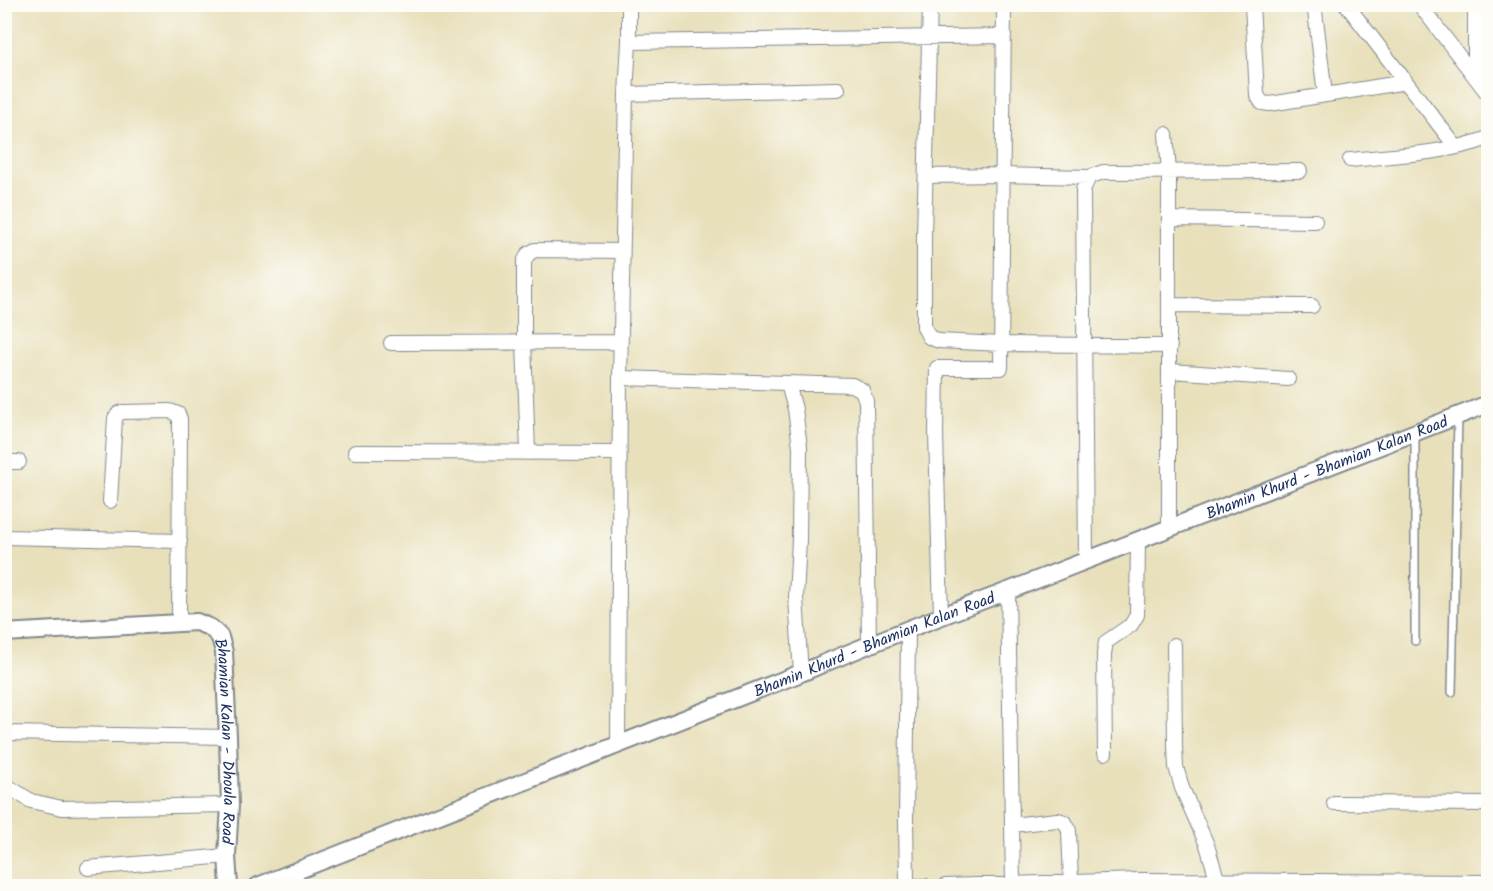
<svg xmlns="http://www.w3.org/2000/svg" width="1493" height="891" font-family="Kalam,sans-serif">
<rect width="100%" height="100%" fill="#fdfcf7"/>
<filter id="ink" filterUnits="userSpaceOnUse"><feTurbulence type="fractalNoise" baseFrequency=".0167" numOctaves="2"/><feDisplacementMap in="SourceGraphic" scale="12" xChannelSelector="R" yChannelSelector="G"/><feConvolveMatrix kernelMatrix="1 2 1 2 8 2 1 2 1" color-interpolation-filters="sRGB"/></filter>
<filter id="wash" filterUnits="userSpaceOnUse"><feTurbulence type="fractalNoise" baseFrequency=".008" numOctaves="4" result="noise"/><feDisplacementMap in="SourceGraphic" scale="24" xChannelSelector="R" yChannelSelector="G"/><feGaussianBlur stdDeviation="1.35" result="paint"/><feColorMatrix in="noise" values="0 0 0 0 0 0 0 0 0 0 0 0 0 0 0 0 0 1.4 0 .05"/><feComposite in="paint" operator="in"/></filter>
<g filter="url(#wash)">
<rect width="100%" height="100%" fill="#e8e0bb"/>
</g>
<g filter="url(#ink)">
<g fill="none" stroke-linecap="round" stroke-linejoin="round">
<g stroke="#82888c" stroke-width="10">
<path id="service" d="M1415,641V434
M1452,692L1458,417"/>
</g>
<g stroke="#82888c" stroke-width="16">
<path id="minor" d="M930,4L924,235V327L929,337L939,341L1001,344L1170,346
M1252,4L1257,95L1262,103L1270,104L1406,82
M1317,4L1315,11L1325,95
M1346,4L1456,147
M1419,4L1488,94
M629,42L1004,36
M1475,77V4
M626,94L838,89
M1166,134L1169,172V529
M1350,160C1394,155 1447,154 1488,138
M926,176L1002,175L1089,177
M1169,219L1315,221
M1170,305L1312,306
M391,343L620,342
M1170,371L1288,379
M620,378L852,385L862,390L866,401L869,644
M788,384L795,409L800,447L799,540L796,598L801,673
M355,452L619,453
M528,453L524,343V262L528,254L535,250L622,251
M4,462H19
M110,501L115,418L118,414L122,412L170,411L178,414L180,419L179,624
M4,537L180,541
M1086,561L1083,190L1089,177L1103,172L1300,171
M1008,591L1013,884
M941,616L936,434L937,368H1001L1004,4
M908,630L906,822L907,879L909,884L912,886H925
M1174,645L1175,746L1176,767L1182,788L1207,845L1217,879
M4,733L228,737
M618,745L620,378L626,94L629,42V4
M1105,753L1104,654L1106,642L1131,625L1137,615L1138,541
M4,784L31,801L62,808L230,805
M1334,803L1488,804
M1012,825L1057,820C1065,821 1067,824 1069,831L1071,882
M88,868L227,856
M945,886L1139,880L1488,882"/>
</g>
<g stroke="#82888c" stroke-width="20">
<g id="tertiary">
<path id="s1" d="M4,633L197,622L211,628L220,637L224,652L228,737L230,805L227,856L229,886"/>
<path id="s2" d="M258,886L801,673C869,644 938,617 1008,591L1488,404"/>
</g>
</g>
<use href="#service" stroke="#fff" stroke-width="7"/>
<use href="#minor" stroke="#fff" stroke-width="14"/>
<use href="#tertiary" stroke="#fff" stroke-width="16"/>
</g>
</g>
<g text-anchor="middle" stroke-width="5" stroke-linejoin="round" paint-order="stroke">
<g font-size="16" fill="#1b2f5e" stroke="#fdfcf7">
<text dy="6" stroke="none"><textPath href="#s2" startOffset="1148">Bhamin Khurd - Bhamian Kalan Road</textPath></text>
<text dy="6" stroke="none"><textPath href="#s2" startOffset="662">Bhamin Khurd - Bhamian Kalan Road</textPath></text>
<text dy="6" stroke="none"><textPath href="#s1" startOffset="326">Bhamian Kalan - Dhoula Road</textPath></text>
</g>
</g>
<rect width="1493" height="891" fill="none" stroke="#fdfcf7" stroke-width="24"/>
</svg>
